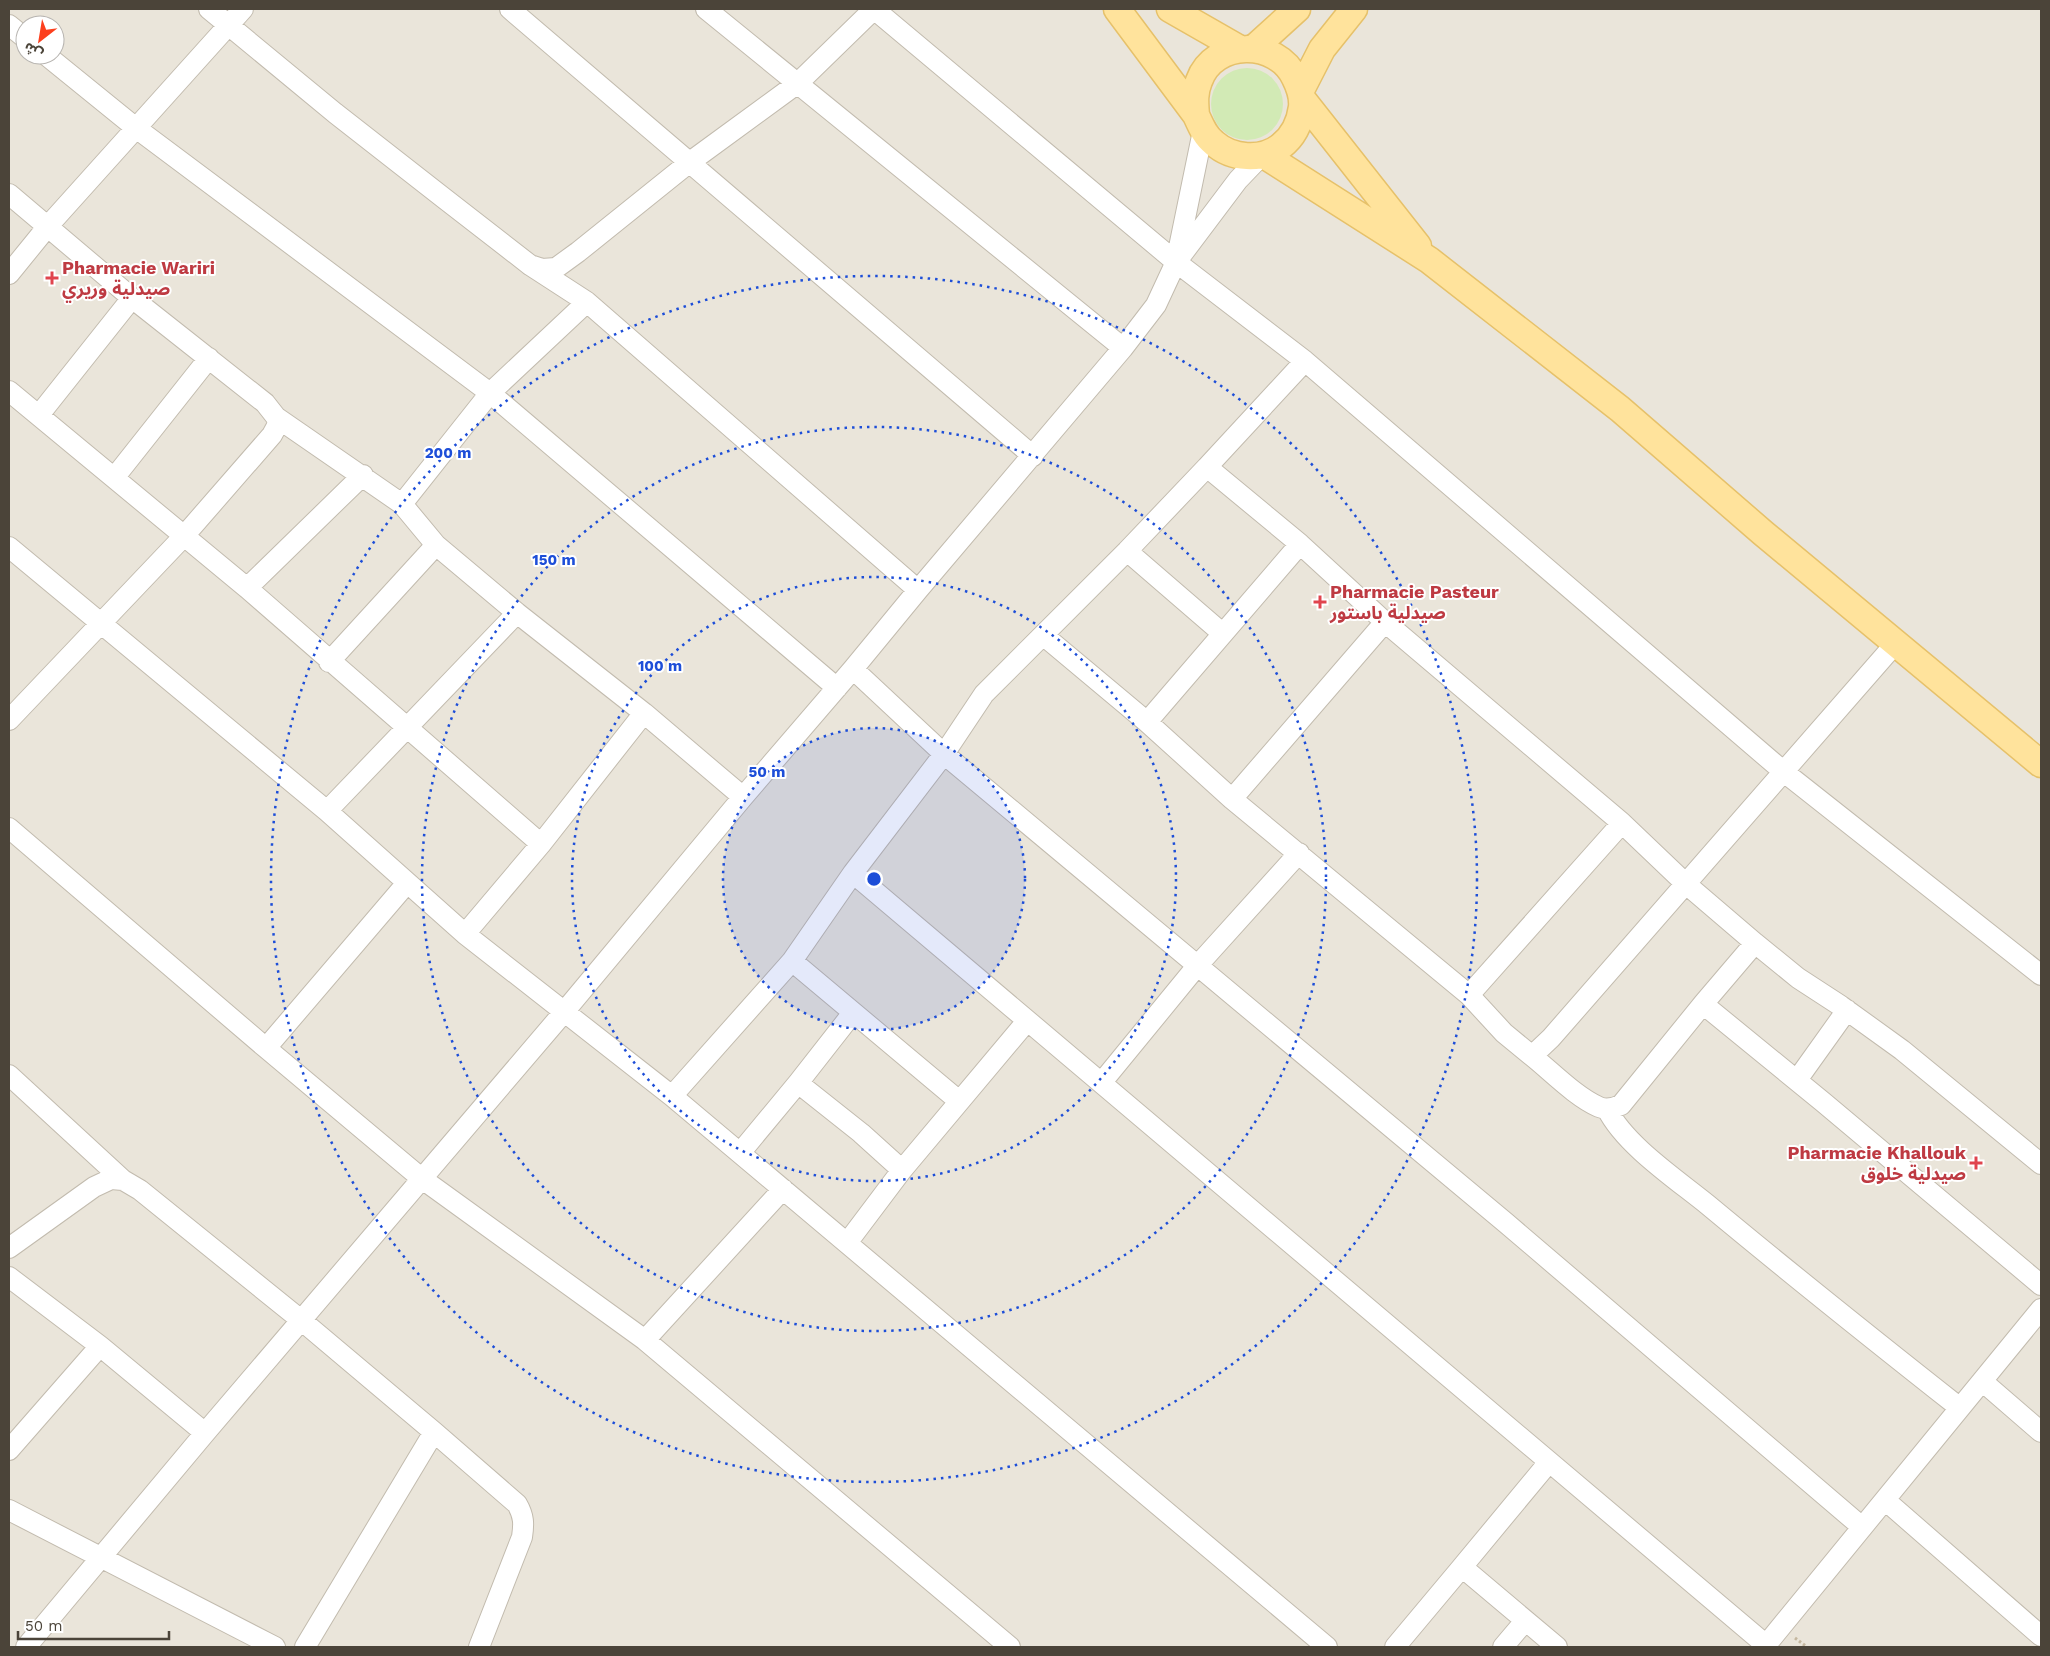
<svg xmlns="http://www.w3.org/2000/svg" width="2050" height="1656" font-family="'Work Sans','Noto Sans Arabic',sans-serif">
<rect width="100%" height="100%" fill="#f6f3ec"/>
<path fill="#eae5da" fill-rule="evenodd" d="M9,9H2041V1647H9ZM25,25H55V55H25Z"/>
<path fill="#d2eab5" d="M1211 104a36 36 0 1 1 72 0a36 36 0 1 1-72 0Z"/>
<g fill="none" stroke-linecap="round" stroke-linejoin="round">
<g stroke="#c2bbae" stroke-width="22">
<path id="minor" d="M209,9L335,113L445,199L530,265L587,302L918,590
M510,9L1033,456
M706,9L1123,348
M9,25L25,38
M46,55L136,128L490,393L837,688
M9,194L132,298L265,403L276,417L402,504L436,545L517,613L644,713L743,797
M1180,257L1238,180L1261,156
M530,265L542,269L556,268L578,252L690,162L798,83L874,9L1176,262L1305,361L1784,772L2041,975
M9,274L48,226L243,9
M1305,361L1207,467L1300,544L1385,622L1622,823L1686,884L1755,943L1798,978L1841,1006L1902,1050L2041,1164
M9,391L247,588L541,844
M39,415L132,298
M114,478L209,358
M402,504L490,393L587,302
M9,547L327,811L465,934L672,1096L1327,1647
M1127,551L1222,633
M247,588L363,475
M1043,635L1147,722L1232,799L1469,995L1504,1033L1532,1056L1551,1038L1895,644
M329,662L436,545
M853,669L944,754L1506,1223L1862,1527
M9,720L184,536L272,435L278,424L276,417
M1147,722L1300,544
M1232,799L1385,622
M327,811L517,613
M9,828L266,1048L421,1178L645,1340L1010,1647
M853,873L1766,1645L2041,1309
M465,934L541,844L644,713
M792,961L959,1101
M1469,995L1622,823
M1703,1004L1823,1102L2041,1285
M266,1048L407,883
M1532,1056C1552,1072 1576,1097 1599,1107C1606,1110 1614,1108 1621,1105L1703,1004L1755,943
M9,1075L123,1180L140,1190L301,1320L434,1432L517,1504C524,1516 524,1524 522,1537L479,1647
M1797,1080L1847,1010
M1102,1082L1197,966L1299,853
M798,1083L852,1014
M672,1096L792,961L853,873L944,754L984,694L1127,551L1207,467
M1607,1109C1625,1145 1676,1179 1708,1205C1791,1274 1875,1341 1960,1408
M740,1153L798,1083L861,1133L902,1170L1027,1021
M847,1243L902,1170
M9,1248L94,1187L111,1179L123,1180
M9,1277L100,1346L205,1433
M645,1340L783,1189
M1982,1381L2041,1432
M9,1450L100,1346
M1885,1500L2041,1636
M9,1510L275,1647
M1462,1567L1549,1462
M26,1647L205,1433L564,1012L743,797L853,669L918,590L1123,348L1156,305L1176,262L1203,131
M305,1647L434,1432
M1395,1647L1462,1567L1557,1647
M1503,1647L1525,1621"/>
</g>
<g stroke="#e6c16a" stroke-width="29">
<path id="major" d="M1117,9L1196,115C1201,126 1205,136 1214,143C1232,159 1262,161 1281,146C1294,136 1300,122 1302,107C1303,96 1300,88 1295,78C1277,39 1214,39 1199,81C1194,93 1195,103 1196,115
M1170,9L1240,49
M1253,49L1297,9
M1301,90L1322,49L1354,9
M1303,100L1418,246
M1264,155L1429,260L1620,409L1763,533L2041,764"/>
</g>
<path stroke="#c4b79f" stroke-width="3" stroke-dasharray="2.5 2.5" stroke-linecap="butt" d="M1795,1638L1807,1647"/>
<use href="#minor" stroke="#fff" stroke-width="20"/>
<use href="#major" stroke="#ffe39c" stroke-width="26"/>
</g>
<circle cx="874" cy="879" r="151" fill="#1d4ed8" fill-opacity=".12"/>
<g fill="none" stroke="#1d4ed8" stroke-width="2.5" stroke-dasharray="2.5 5">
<circle cx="874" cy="879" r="151"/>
<circle cx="874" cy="879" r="302"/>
<circle cx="874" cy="879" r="452"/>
<circle cx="874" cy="879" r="603"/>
</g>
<g fill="#e0444e" stroke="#fff" stroke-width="2">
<path d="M49.5 270.5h5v5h5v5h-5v5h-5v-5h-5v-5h5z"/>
<path d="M1317.5 594.5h5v5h5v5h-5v5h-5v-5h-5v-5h5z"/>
<path d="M1973.5 1155.5h5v5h5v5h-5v5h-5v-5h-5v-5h5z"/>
</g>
<g text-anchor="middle" stroke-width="4" stroke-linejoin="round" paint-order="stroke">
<g font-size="18" font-weight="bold" fill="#be3a42" stroke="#fff" text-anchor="start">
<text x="62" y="274">Pharmacie Wariri<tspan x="62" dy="21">صيدلية وريري</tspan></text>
<text x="1330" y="598">Pharmacie Pasteur<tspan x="1330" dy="21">صيدلية باستور</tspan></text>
<text x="1966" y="1159" text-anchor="end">Pharmacie Khallouk<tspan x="1966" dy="21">صيدلية خلوق</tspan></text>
</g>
</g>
<circle cx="874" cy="879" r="8" fill="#1d4ed8" stroke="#fff" stroke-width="2.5"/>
<g font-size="15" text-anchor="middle" font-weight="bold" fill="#1d4ed8" stroke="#fff" stroke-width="4" stroke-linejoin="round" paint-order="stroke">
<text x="448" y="458">200 m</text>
<text x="554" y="565">150 m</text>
<text x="660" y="671">100 m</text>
<text x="767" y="777">50 m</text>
</g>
<rect width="2050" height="1656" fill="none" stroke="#4b4439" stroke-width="20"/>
<g transform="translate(40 40) rotate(211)"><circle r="24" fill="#ffffff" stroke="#b7b4b0"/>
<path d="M0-4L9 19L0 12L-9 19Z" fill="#fc3f1d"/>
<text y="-8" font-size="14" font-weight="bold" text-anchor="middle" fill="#4b4439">ش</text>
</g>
<path d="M18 1631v8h151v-8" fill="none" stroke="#4b4439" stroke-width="2.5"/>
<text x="25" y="1631" font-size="15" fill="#4b4439" stroke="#ffffff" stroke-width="4" paint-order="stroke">50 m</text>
</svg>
